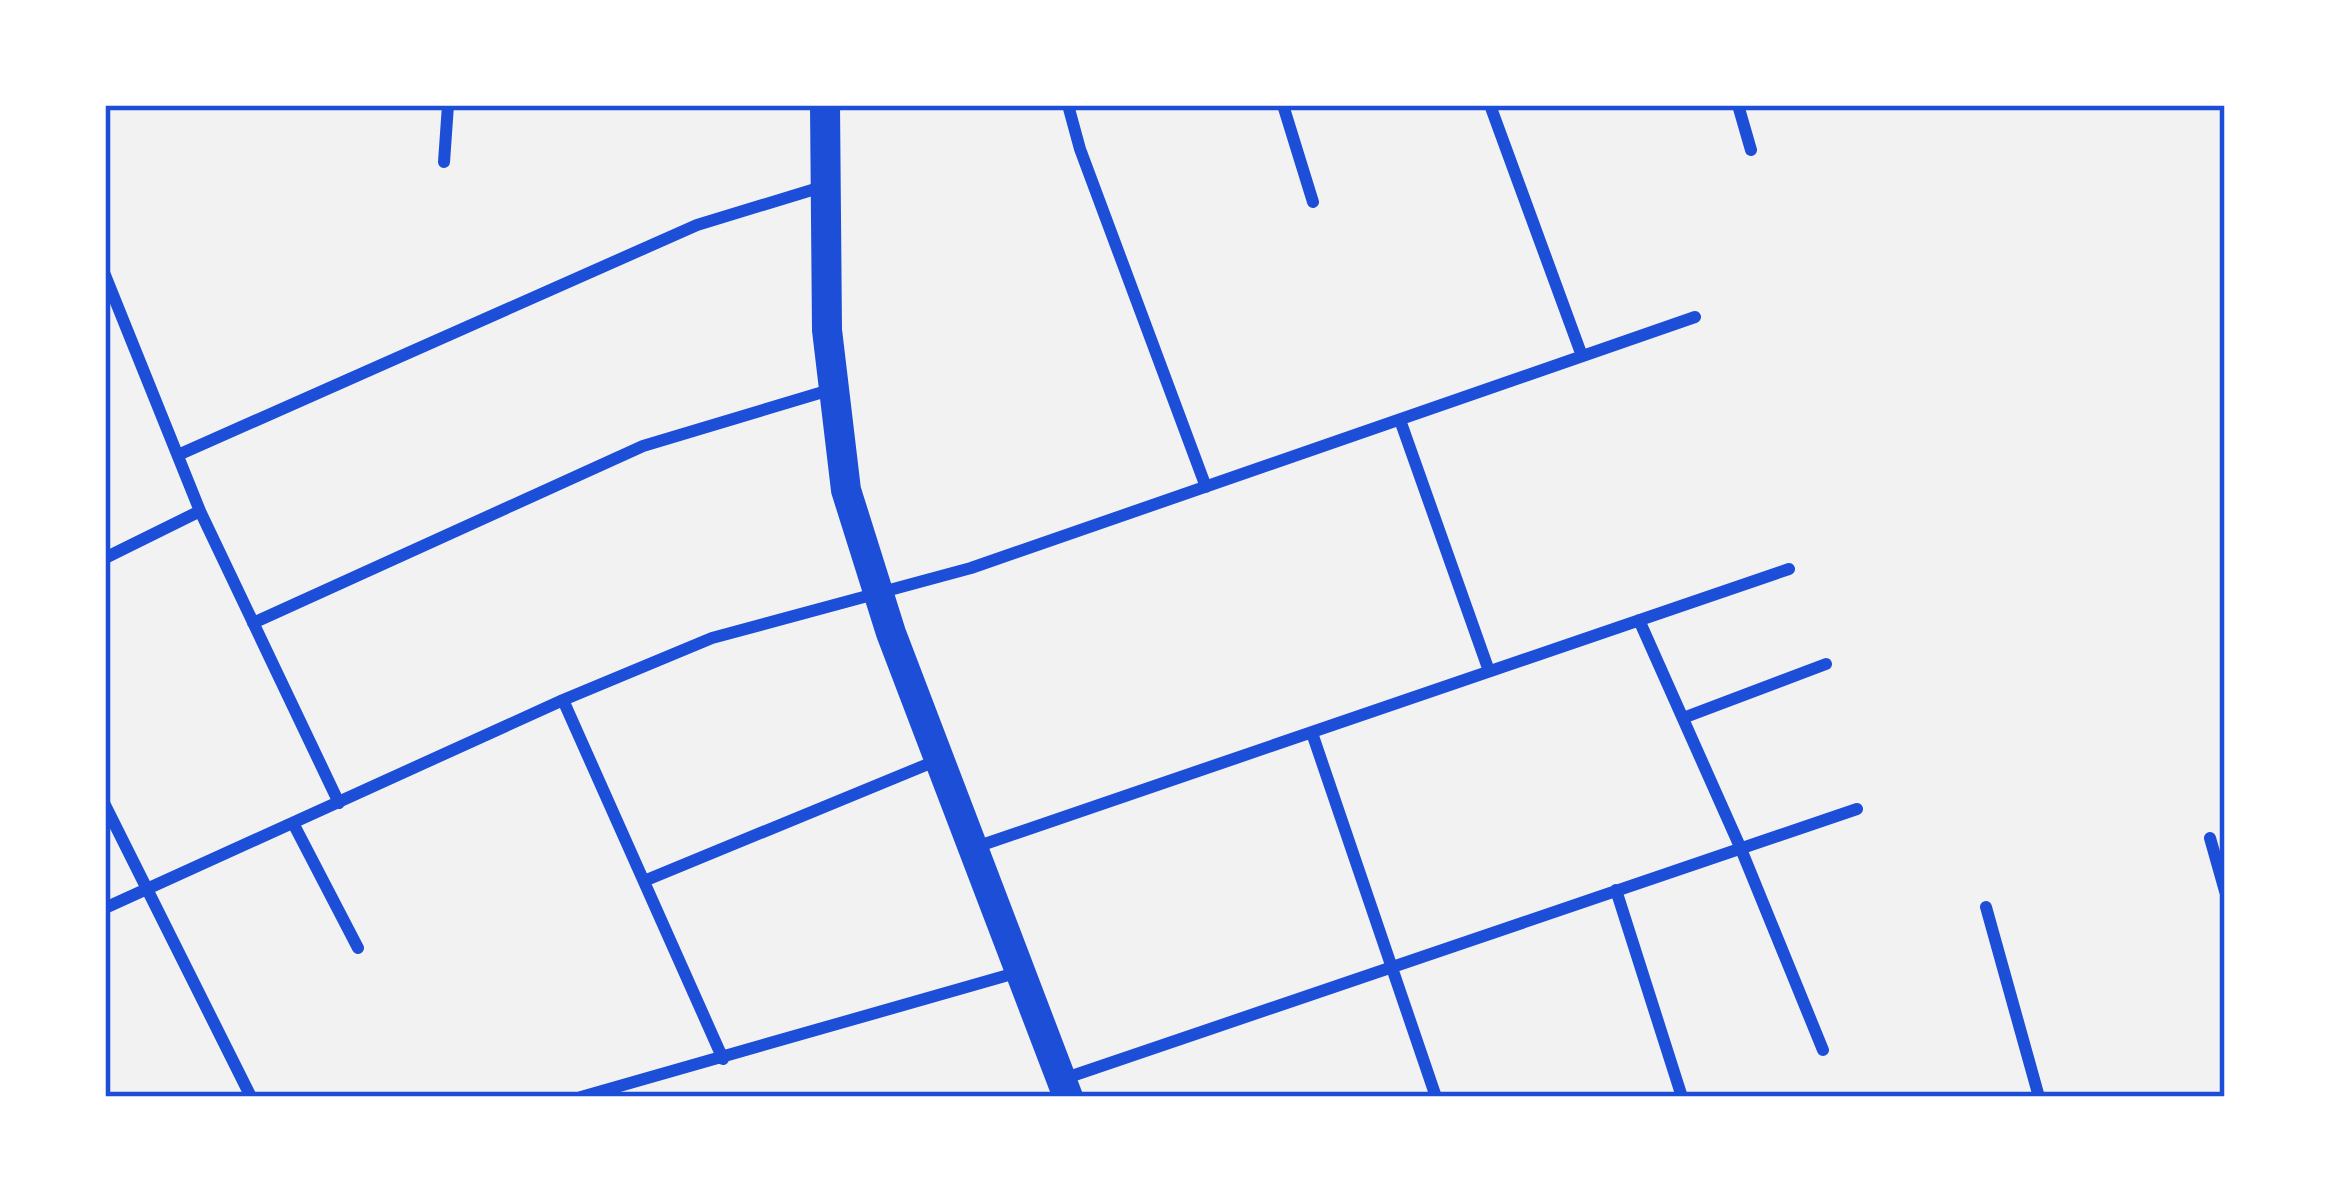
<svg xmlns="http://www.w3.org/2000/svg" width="2330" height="1202" font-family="'Exo 2',sans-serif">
<rect width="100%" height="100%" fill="#f2f2f2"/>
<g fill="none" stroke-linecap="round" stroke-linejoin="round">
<path stroke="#1d4ed8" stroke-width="12" d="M1068,105L1080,149L1206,487
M1283,105L1313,202
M1490,105L1582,356
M1738,105L1751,150
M444,162L448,105
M105,275L200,511L339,803
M1400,420L1489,671
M178,455L697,225L825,186
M105,558L200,511
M1639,620L1741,849L1823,1050
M253,623L643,446L833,389
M563,700L723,1059
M1683,718L1826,664
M1312,733L1436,1097
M105,805L251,1097
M293,823L358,948
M2210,838L2225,891
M973,848L1789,569
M644,881L938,760
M1616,890L1682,1097
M1986,907L2039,1097
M105,908L563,700L712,638L971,568L1695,317
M1063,1079L1857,809
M581,1097L1019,972"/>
<path stroke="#1d4ed8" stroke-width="30" d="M825,105L827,330L846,490L891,633L1068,1097"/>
</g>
<rect width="2330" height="1202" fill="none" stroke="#ffffff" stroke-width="216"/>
<rect x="108" y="108" width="2114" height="986" fill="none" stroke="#1d4ed8" stroke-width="4.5"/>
</svg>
